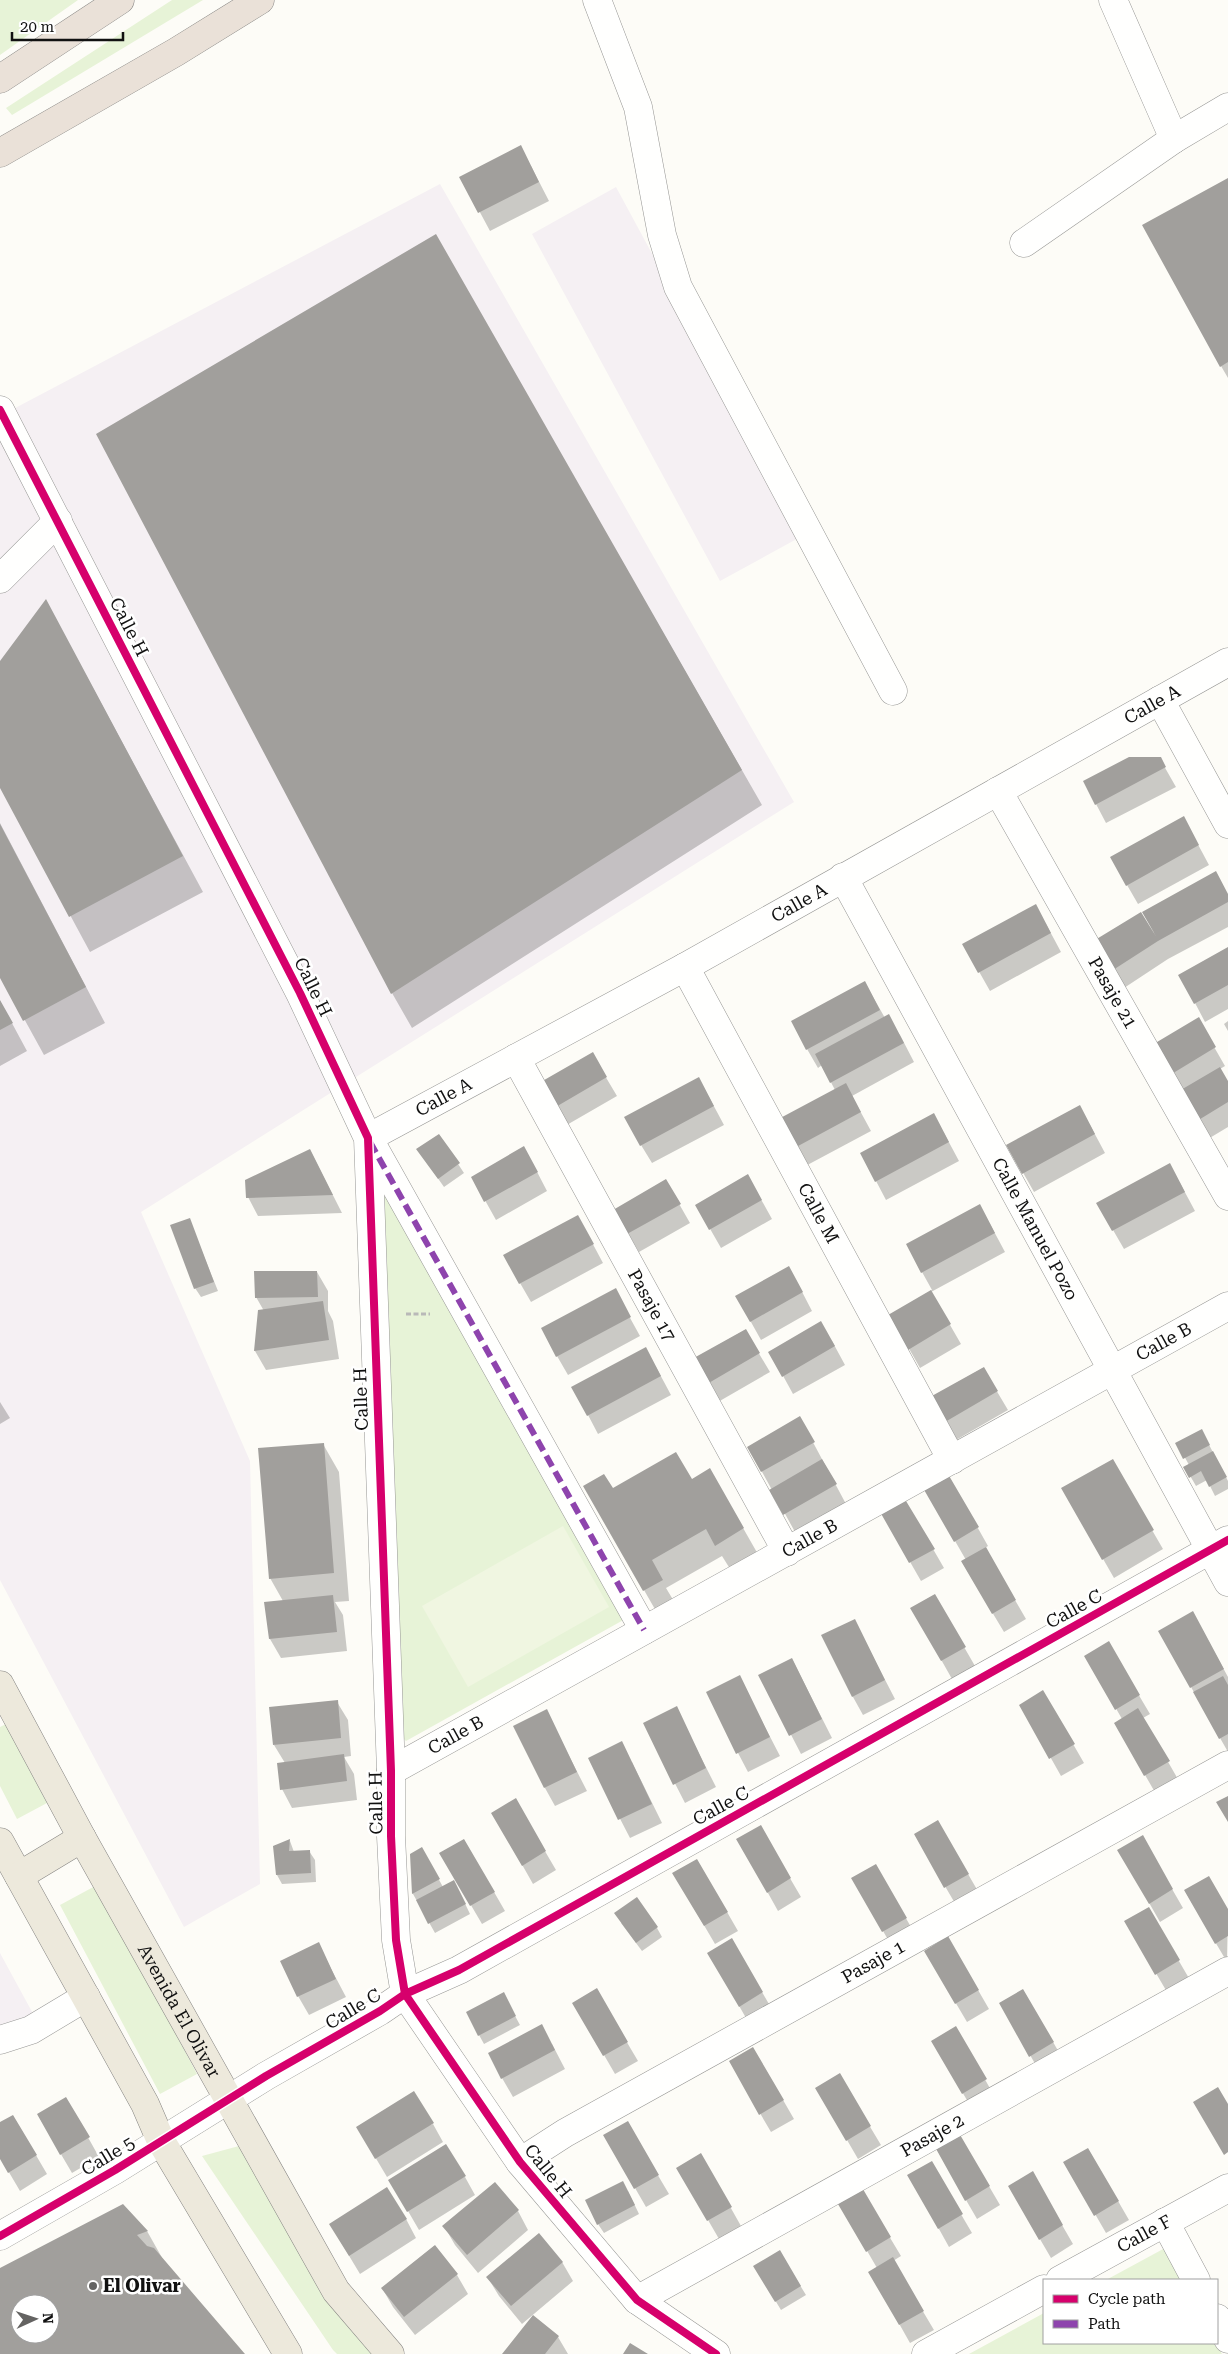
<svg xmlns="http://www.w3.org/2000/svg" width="1228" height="2354" font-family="'Roboto Serif',serif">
<rect width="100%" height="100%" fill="#fdfcf7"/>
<path fill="#f5f0f3" d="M440,184L794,802L141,1212L250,1461L260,1884L184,1927L0,1580V416Z
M616,187L804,535L720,581L532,234Z
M0,1953L43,2032L0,2052Z"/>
<path fill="#e7f3d7" d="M0,0H78L0,55Z
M172,0H203L12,115L6,108Z
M381,1172L627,1618L406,1741L399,1734Z
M6,1724L47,1803L17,1819L0,1786V1727Z
M97,1885L197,2074L160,2094L60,1905Z
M239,2146L398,2354H337L333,2350L202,2156Z
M1165,2248L1183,2280H1106Z
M1044,2313V2343H1216L1222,2354H969Z"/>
<path fill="#f0f6e1" d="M563,1526L609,1607L468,1687L422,1606Z"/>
<path fill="#0003" fill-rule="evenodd" d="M531,166L549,201L490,231L461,177Z
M1228,179V378L1221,366Z
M435,236L762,805L412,1028L392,993Z
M46,601L203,892L90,952L0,785V663Z
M1160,759L1176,787L1106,823L1096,804Z
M0,823L105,1023L44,1055L0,975Z
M1194,837L1209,865L1138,904L1127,885Z
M1228,896V927L1168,959L1124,988L1097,941L1153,933Z
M1046,924L1061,952L990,991L964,945Z
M1228,949V1009L1205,1022L1195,1003Z
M865,983L885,1018L900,1035L914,1062L852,1096L871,1131L798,1170L788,1151L835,1090L822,1065L818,1068L807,1049Z
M0,1001L27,1051L0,1066Z
M1198,1019L1225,1066L1220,1069L1228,1083V1127L1203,1142L1154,1045Z
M1228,1021V1031L1224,1024Z
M592,1054L617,1096L565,1126L541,1083Z
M709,1097L724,1125L652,1163L641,1145Z
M1090,1125L1105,1153L1034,1192L1008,1146Z
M944,1133L959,1161L886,1200L876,1181Z
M439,1135L464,1173L444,1187L418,1150Z
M310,1150L342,1213L258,1216L248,1197Z
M534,1166L547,1191L496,1220L472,1177Z
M748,1176L772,1219L721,1248L697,1206Z
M666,1181L690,1223L639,1252L615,1210Z
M1180,1183L1195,1211L1124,1249L1098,1204Z
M189,1219L218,1291L201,1297L195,1288Z
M990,1224L1005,1252L931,1292L961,1344L920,1368L890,1315L932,1290L907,1245Z
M588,1235L603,1263L531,1302L520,1283Z
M317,1272L328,1291V1311L333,1321L339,1359L266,1370L255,1351L259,1311H264L256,1297Z
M799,1286L812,1311L761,1340L737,1297Z
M624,1307L640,1336L568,1375L557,1356Z
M745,1330L770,1372L718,1402L694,1359Z
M832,1341L845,1365L793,1394L770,1352Z
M656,1367L671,1395L598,1434L588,1415Z
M983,1368L1008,1410L956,1440L932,1397Z
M0,1402L10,1418L0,1424Z
M800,1418L846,1504L795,1532L749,1448Z
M1206,1439L1228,1481V1489L1215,1496L1207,1480L1196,1486L1185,1467L1189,1465L1177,1443Z
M323,1444L339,1472L349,1601L335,1602L343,1615L347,1651L281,1658L270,1639L266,1603L283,1601L270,1578Z
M1112,1461L1163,1549L1114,1578L1063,1489Z
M710,1470L759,1556L732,1572L722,1556L666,1588L678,1608L660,1618L585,1487L612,1490L691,1481Z
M948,1475L988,1546L985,1548L1026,1619L1004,1632L962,1562L966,1560L925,1489Z
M903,1497L944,1568L921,1581L881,1511Z
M934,1595L975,1666L952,1679L912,1608Z
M854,1620L895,1699L863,1715L853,1697Z
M1203,1631L1228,1677V1752L1191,1687Z
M1108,1643L1150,1714L1143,1718L1179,1781L1156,1794L1115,1723L1122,1719L1086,1656Z
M792,1659L832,1738L801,1754L760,1675Z
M739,1677L780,1756L748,1772L738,1753Z
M1043,1692L1084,1763L1061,1776L1021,1705Z
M337,1702L348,1720L351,1756L344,1757L354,1774L357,1800L292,1808L282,1789L285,1763L274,1745Z
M676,1708L716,1787L685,1803L644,1723Z
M546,1711L587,1791L555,1806L545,1788Z
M589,1759L632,1762L662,1823L630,1838Z
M515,1800L556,1870L533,1884L493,1813Z
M938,1822L979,1893L956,1905L915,1835Z
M760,1827L801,1897L778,1911L738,1839Z
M1142,1837L1183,1908L1160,1922L1119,1850Z
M464,1840L505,1911L482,1924L441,1854Z
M290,1841L294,1852L309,1851L315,1860L316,1882L282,1884L277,1875Z
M422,1849L443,1887L459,1891L470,1914L435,1933L413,1894L412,1855Z
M697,1860L738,1931L715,1944L674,1874Z
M875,1866L917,1937L894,1950L853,1879Z
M1185,1891L1228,1912L1227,1962Z
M1148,1908L1190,1980L1167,1992L1126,1922Z
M621,1923L657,1928L662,1937L642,1951Z
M948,1938L989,2009L967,2022L925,1951Z
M732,1940L773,2011L750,2025L709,1953Z
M318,1944L346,1997L309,2015L298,1996Z
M596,1990L638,2061L615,2074L574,2003Z
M1023,1990L1064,2061L1041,2074L1000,2003Z
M508,2003L520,2025L484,2044L479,2035Z
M956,2028L996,2099L974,2112L932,2041Z
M552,2044L565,2069L513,2097L502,2078Z
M753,2048L794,2119L771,2132L730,2062Z
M839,2075L881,2145L858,2159L817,2088Z
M66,2098L99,2157L72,2173L38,2115Z
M13,2116L47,2174L20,2191L0,2157V2124Z
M627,2123L669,2194L646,2207L605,2136Z
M433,2124L443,2142L387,2177L368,2145Z
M959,2135L1000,2205L977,2219L936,2148Z
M1088,2149L1129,2220L1106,2233L1065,2162Z
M701,2155L741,2226L719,2239L678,2168Z
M931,2163L972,2233L949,2247L909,2175Z
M1032,2173L1073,2244L1051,2258L1009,2186Z
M465,2177L475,2195L419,2230L390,2180Z
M495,2184L518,2211L528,2230L478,2273L455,2245L444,2226Z
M859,2186L901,2256L893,2261L934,2330L910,2343L870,2272L877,2268L837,2199Z
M628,2191L639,2214L604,2233L598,2224Z
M406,2219L416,2238L360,2274L330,2224Z
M147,2231L165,2263L244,2354H0V2269ZM20,2304H50V2334H20Z
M434,2246L457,2275L468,2294L415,2335L393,2307L382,2288Z
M779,2251L806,2295L781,2310L755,2267Z
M562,2262L573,2281L522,2324L499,2296L488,2278Z
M558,2337L568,2354H504Z"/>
<path fill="#a19f9c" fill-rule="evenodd" d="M521,145L539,182L478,213L459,177Z
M1228,178V362L1220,367L1142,225Z
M436,234L742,770L391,994L96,434Z
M46,599L183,856L69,917L0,788V661Z
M1129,757H1161L1166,767L1095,805L1083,781Z
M1184,816L1199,845L1126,886L1110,857Z
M0,824L86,987L23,1021L0,978Z
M1216,871L1228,894V902L1158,941L1113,970L1095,940L1141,912L1157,938L1142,912Z
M1036,904L1051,933L978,973L962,944Z
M1228,947V985L1194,1004L1178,975Z
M865,981L880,1010L806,1050L791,1021Z
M0,1000L13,1023L0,1030Z
M889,1014L904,1043L830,1083L815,1054Z
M1199,1017L1216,1047L1170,1075L1152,1045Z
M593,1052L607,1077L554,1108L539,1083Z
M1220,1067L1228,1081V1102L1192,1124L1174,1094Z
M699,1077L714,1106L640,1146L624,1117Z
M846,1083L861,1112L787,1152L771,1123Z
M1080,1105L1095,1134L1022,1174L1006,1145Z
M934,1113L949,1142L875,1182L860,1153Z
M439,1134L460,1163L438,1179L416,1149Z
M524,1146L538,1172L484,1202L471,1177Z
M310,1149L333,1195L246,1198L245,1180Z
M1170,1163L1185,1192L1112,1231L1096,1203Z
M748,1174L762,1200L709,1230L695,1205Z
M666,1179L681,1204L627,1234L613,1210Z
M980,1204L995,1233L921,1273L906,1244Z
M578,1215L594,1244L519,1284L503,1255Z
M190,1218L214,1282L194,1289L170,1225Z
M789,1266L803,1292L750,1322L735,1296Z
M254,1271H317L318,1297L255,1298Z
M616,1288L631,1317L556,1357L541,1328Z
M931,1290L951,1324L908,1350L888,1315Z
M323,1301L329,1340L254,1351L258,1310Z
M821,1321L835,1346L782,1377L768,1352Z
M746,1329L760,1353L707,1384L692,1359Z
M646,1347L661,1376L587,1416L571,1387Z
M984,1367L998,1391L945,1422L930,1397Z
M800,1416L815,1442L761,1472L747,1447Z
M1202,1429L1210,1445L1183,1459L1175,1443Z
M324,1443L334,1573L269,1579L258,1448Z
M1213,1451L1227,1477L1209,1487L1201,1471L1189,1478L1183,1467Z
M676,1452L692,1479L710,1468L744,1528L715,1546L706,1529L652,1560L663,1580L643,1591L583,1486L604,1474L613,1488Z
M822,1459L837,1484L783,1515L769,1490Z
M1113,1459L1154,1530L1102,1560L1061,1488Z
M948,1474L979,1527L954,1542L923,1488Z
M903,1496L935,1549L909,1563L879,1510Z
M986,1547L1016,1600L992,1614L961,1561Z
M935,1594L966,1647L941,1661L910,1608Z
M333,1595L337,1632L269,1639L264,1602Z
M1193,1611L1224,1669L1190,1688L1158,1631Z
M855,1619L885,1680L852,1697L821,1635Z
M1109,1641L1140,1695L1115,1710L1084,1656Z
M792,1658L822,1719L789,1736L758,1675Z
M740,1675L770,1737L736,1754L706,1692Z
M1223,1676L1228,1685V1734L1219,1739L1193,1692Z
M1043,1690L1075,1744L1049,1759L1019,1705Z
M338,1700L341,1738L273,1745L269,1707Z
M677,1706L706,1768L673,1785L643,1723Z
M1138,1708L1170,1761L1144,1776L1114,1723Z
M547,1709L577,1772L544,1788L513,1726Z
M622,1741L652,1804L618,1820L588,1758Z
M344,1754L347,1781L280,1790L277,1763Z
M1228,1796V1822L1216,1802Z
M516,1798L546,1851L522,1866L491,1813Z
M938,1820L969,1874L944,1888L914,1834Z
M761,1825L791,1878L767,1893L736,1839Z
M1143,1835L1173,1889L1149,1904L1117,1850Z
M290,1839L289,1851L310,1850L311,1873L276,1875L273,1846Z
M464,1839L495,1892L470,1906L439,1853Z
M422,1847L440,1879L412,1894L410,1854Z
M697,1859L728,1912L704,1926L672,1873Z
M876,1864L907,1918L882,1932L851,1878Z
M1209,1876L1228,1909V1936L1215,1944L1184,1890Z
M454,1880L466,1904L428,1924L416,1900Z
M637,1897L658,1927L636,1943L614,1913Z
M1149,1907L1180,1960L1155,1975L1124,1921Z
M948,1936L979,1990L955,2004L924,1951Z
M732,1938L763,1992L739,2007L707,1953Z
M319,1942L336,1979L297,1997L280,1961Z
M597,1988L628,2042L603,2056L572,2003Z
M1023,1989L1054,2042L1029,2057L999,2003Z
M504,1992L516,2016L478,2036L466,2012Z
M542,2024L555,2050L501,2079L488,2053Z
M956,2026L987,2079L962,2094L931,2041Z
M753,2047L784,2100L759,2115L729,2061Z
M840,2073L871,2126L846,2141L815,2088Z
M1218,2087L1228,2104V2152L1224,2155L1193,2102Z
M414,2091L434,2123L375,2159L356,2127Z
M66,2097L90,2137L60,2155L37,2114Z
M13,2115L37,2155L8,2173L0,2159V2122Z
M628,2121L659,2175L634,2189L603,2135Z
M959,2133L990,2186L965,2201L935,2147Z
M446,2144L466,2176L407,2212L388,2180Z
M1088,2148L1119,2201L1094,2216L1063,2162Z
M701,2153L732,2207L707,2221L676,2168Z
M932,2161L963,2214L938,2229L907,2175Z
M1033,2171L1063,2225L1039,2240L1008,2186Z
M623,2181L635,2205L597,2225L585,2200Z
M495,2182L519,2210L467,2255L442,2226Z
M860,2184L891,2237L866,2252L835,2199Z
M387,2187L407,2219L349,2256L329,2224Z
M123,2204L148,2231L137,2235L147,2246L154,2248L245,2354H0V2268ZM20,2304H50V2334H20Z
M539,2233L563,2262L511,2306L486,2277Z
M435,2245L458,2274L404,2317L381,2288Z
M780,2250L801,2286L775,2302L753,2266Z
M893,2257L924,2311L899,2325L868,2272Z
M533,2315L559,2336L545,2354H502Z
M630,2343L648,2354H623Z"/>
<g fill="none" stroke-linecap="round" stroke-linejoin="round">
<g stroke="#979795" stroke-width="29">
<g id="minor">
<path d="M597,0L638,107L662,235L678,287L893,691"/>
<path d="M1113,0L1174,139L1228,107"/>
<path d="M1024,243L1174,139"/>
<path d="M0,410L300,993L368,1138L391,1771V1836L396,1940L405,1994L520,2162L637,2300L716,2354"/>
<path d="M0,579L58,521"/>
<path d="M1160,700L1228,824"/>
<path id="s1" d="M998,791L1228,1196"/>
<path id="s2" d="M843,877L1228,1582"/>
<path id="s3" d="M685,967L952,1460"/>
<path id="s4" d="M516,1058L787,1552"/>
<path id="s5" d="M368,1138L685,967L1228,662"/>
<path d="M369,1139L644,1630"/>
<path id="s6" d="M391,1771L1228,1306"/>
<path d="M0,2040L31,2030L86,1997"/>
<path id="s7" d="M520,2162L565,2133L1228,1765"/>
<path d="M1165,2222L1196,2280"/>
<path d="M0,2236L115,2170L266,2076L380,2011L405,1994L459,1970L1228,1540"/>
<path id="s8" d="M1060,2280L1228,2188"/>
<path id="s9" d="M637,2300L1228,1971"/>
<path d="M1217,2318L1228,2339"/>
<path d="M926,2354L1044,2289"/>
</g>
</g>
<g stroke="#858482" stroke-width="29">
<g id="major">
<path id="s10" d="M0,1685L82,1838L336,2291L390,2354"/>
<path d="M0,1842L145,2104L161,2141L288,2354"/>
<path d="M19,1876L82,1838"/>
</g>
</g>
<g stroke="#858482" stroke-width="29">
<path id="highway" d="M0,79L120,0
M0,153L176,52L260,0"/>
</g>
<path stroke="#b9b9b8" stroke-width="3" stroke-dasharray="5 2.5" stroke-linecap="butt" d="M406,1314H430"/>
<use href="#minor" stroke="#fffffe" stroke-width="28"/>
<use href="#major" stroke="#ede9dc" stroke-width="28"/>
<use href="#highway" stroke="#eae1d8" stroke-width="28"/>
<path stroke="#8e44ad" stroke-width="6" stroke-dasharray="12 6" stroke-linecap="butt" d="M370,1142L644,1630"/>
<g stroke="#fff" stroke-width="11">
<path id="cycleway" d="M0,410L300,993L368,1138L391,1771V1836L396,1940L405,1994L520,2162L637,2300L716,2354
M0,2236L115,2170L266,2076L380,2011L405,1994L459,1970L1228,1540"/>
</g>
<use href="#cycleway" stroke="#d6006c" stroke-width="8"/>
</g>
<circle fill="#646362" stroke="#fff" stroke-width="2" cx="93" cy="2286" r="5"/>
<g text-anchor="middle" stroke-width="5" stroke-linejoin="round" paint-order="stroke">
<g font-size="18" fill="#111" stroke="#fff">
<text transform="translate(129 627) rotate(63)" y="6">Calle H</text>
<text dy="6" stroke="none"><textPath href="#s5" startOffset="896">Calle A</textPath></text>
<text dy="6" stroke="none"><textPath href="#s5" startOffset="491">Calle A</textPath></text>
<text transform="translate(313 987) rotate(64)" y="6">Calle H</text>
<text dy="6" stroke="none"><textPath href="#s1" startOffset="232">Pasaje 21</textPath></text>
<text dy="6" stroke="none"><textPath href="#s5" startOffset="86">Calle A</textPath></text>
<text dy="6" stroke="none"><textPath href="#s3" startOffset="280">Calle M</textPath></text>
<text dy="6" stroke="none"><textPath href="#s2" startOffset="401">Calle Manuel Pozo</textPath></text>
<text dy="6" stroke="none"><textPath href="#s4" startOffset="282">Pasaje 17</textPath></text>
<text dy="6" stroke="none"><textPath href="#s6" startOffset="884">Calle B</textPath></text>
<text transform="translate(361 1399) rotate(-92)" y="6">Calle H</text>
<text dy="6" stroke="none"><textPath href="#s6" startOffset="479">Calle B</textPath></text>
<text transform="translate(1074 1609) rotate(-29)" y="6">Calle C</text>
<text dy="6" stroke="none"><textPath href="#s6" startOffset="74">Calle B</textPath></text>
<text transform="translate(376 1803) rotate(-91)" y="6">Calle H</text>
<text transform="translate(721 1806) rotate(-29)" y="6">Calle C</text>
<text dy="6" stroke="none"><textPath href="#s7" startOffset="406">Pasaje 1</textPath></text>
<text transform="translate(353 2009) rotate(-31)" y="6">Calle C</text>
<text dy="6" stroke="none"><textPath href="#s10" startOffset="372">Avenida El Olivar</textPath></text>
<text dy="6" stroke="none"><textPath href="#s9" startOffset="338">Pasaje 2</textPath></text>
<text transform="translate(108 2156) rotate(-31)" y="6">Calle 5</text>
<text transform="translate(548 2171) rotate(51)" y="6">Calle H</text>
<text dy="6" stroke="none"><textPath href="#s8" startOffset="96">Calle F</textPath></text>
</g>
<g font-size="18" font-weight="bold" fill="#111" stroke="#fff" text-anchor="start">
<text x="103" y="2292">El Olivar</text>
</g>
</g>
<rect x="1043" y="2279" width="175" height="65" fill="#ffffff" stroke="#a0a0a0"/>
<rect x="1053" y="2295" width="25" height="8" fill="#d6006c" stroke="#a0a0a0"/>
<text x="1088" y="2304" font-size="15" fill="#111111">Cycle path</text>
<rect x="1053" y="2320" width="25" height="8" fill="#8e44ad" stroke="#a0a0a0"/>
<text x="1088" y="2329" font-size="15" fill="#111111">Path</text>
<g transform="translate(35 2319) rotate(87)"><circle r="24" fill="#ffffff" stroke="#a0a0a0"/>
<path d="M0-4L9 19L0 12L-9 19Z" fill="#646362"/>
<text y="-8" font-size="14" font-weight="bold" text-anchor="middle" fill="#111111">N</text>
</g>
<path d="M12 32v8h111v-8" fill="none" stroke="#111111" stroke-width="2.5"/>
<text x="20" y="32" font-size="15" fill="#111111" stroke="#ffffff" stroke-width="4" paint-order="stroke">20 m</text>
</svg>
